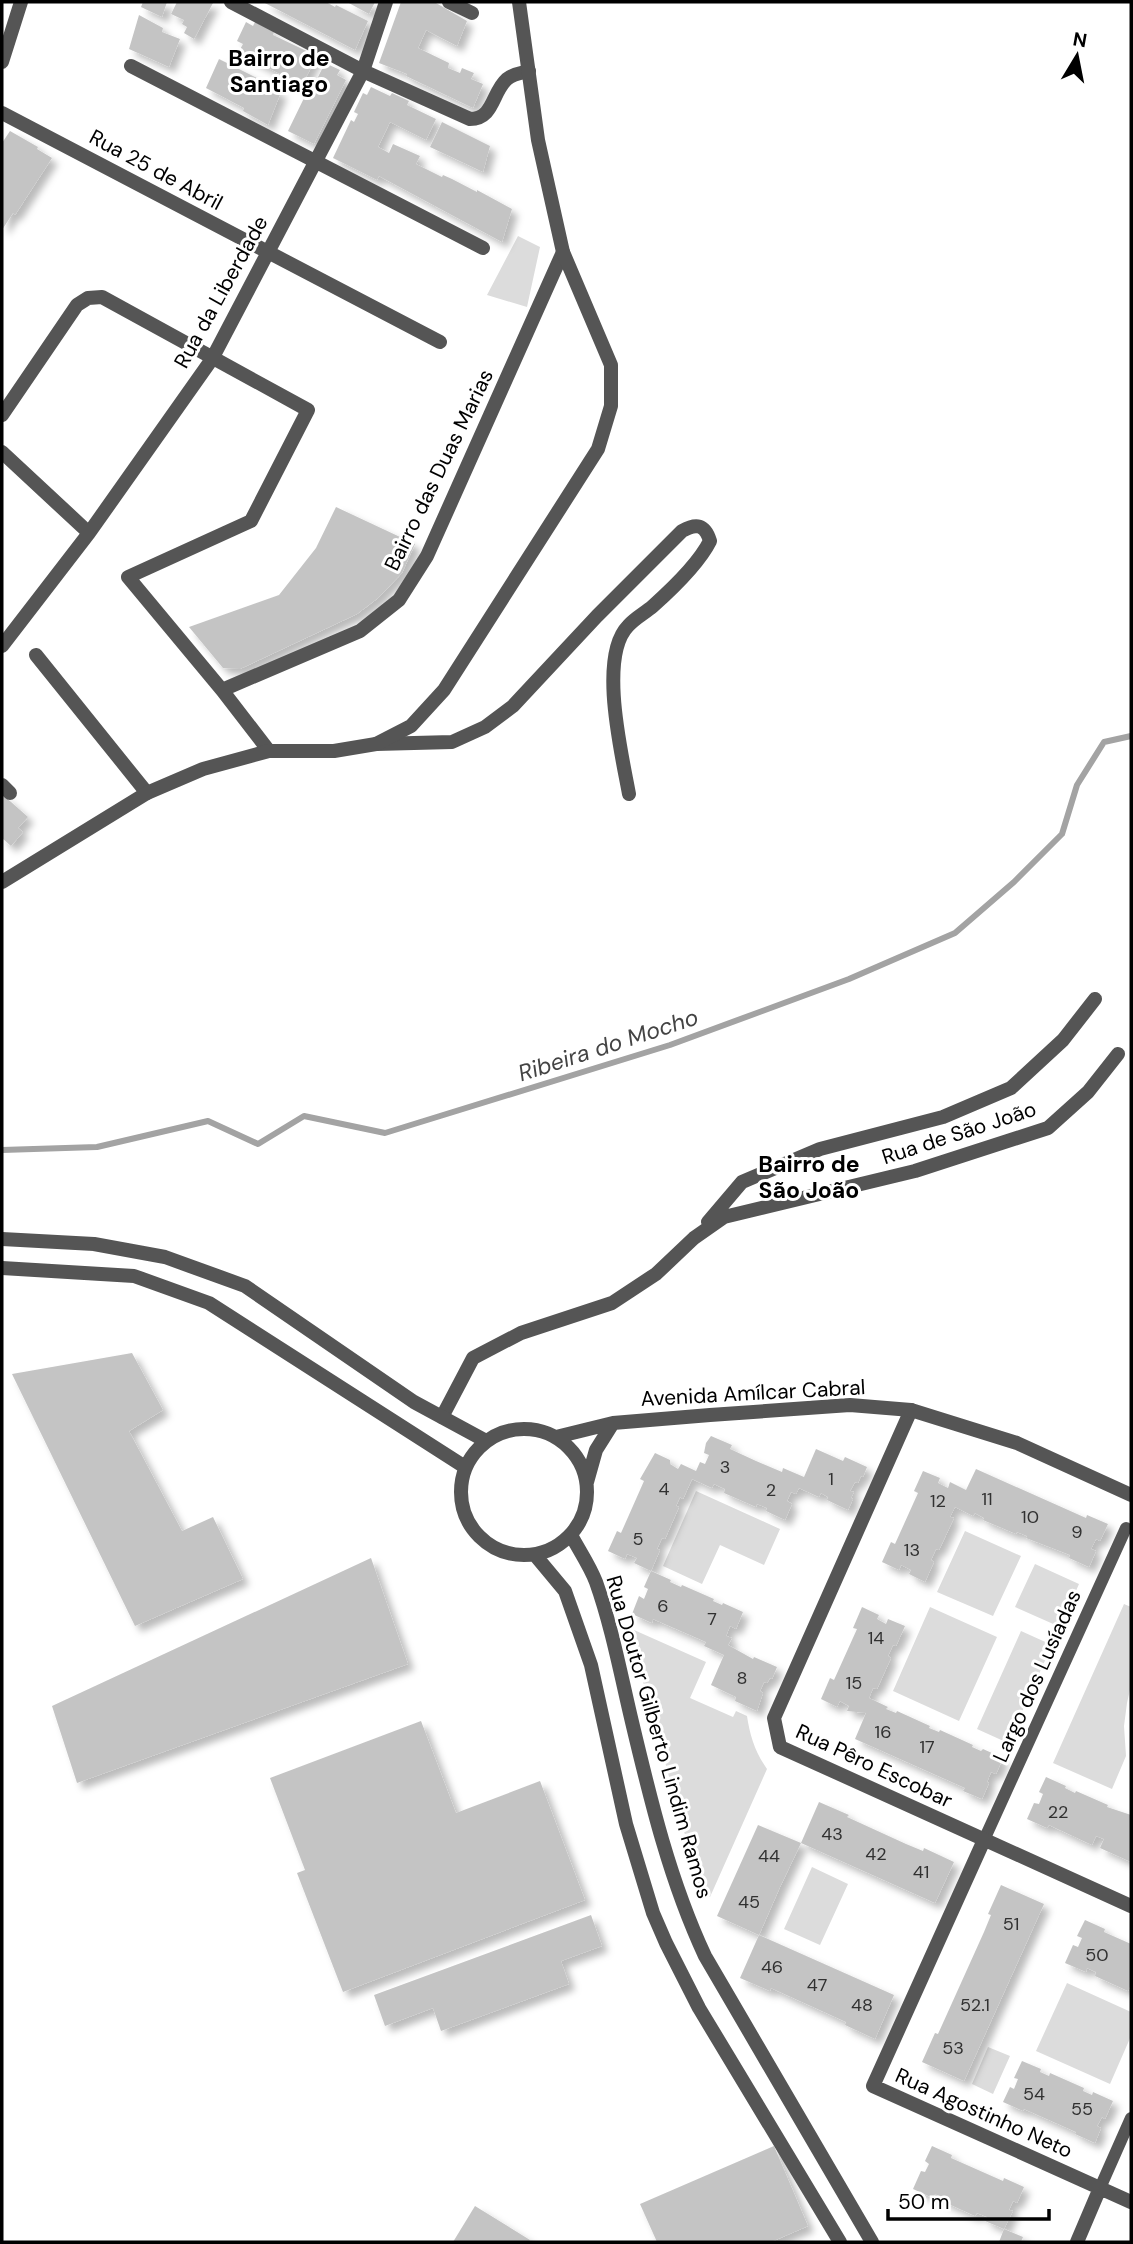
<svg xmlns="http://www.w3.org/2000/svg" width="1133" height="2244" font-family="'DM Sans',sans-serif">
<defs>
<filter id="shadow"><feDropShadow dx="6" dy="6" stdDeviation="3.5" flood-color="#0004"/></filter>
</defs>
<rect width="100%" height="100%" fill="#fff"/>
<path fill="#dcdcdc" d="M518,236L540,247L527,307L487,295Z
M696,1491L780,1529L764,1565L720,1545L702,1584L663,1566Z
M965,1531L1021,1556L993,1616L937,1592Z
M1035,1564L1079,1584L1060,1627L1015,1607Z
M1124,1604L1131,1607V1685L1127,1703L1124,1726L1126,1756L1112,1789L1053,1763Z
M930,1607L997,1637L959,1721L893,1691Z
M634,1630L706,1662L690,1698L733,1717L736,1711L747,1716C750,1736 755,1752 767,1769L710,1897H702L630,1634Z
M1021,1631L1052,1645L1008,1743L977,1729Z
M812,1867L848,1884L820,1945L784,1929Z
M1067,1983L1131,2012V2036L1110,2084L1036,2051Z
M988,2047L1010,2056L993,2094L972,2084Z"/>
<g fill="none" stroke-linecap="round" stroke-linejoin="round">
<path stroke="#a3a3a3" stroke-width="6" d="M2,1150L97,1147L208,1121L258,1144L304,1116L385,1133L670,1045L849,979L955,933L1014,882L1062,834L1077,785L1104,742L1131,736"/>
</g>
<path fill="#c4c4c4" filter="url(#shadow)" d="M143,2H167L162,17L141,7Z
M177,2L213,3L194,39L184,33L187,27L182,24L184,20L171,14Z
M263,2H326L335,7L336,5L368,21L355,50Z
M347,2H375L369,14Z
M401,2H437L436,3L467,21L457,46L426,30L418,48L449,63L448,68L460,73L462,68L474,73L471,79L483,84L473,108L406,76L407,74L379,63Z
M139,15L163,28L162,32L180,39L169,67L129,49Z
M246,22L253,26L255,22L274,32L273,35L317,56L302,85L238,53L243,44L237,41Z
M219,59L257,78L256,80L281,92L268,125L243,111L244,108L206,88Z
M325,63L340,70L337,75L346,80L314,144L288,131L305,96L308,97Z
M371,87L390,96L392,93L409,101L407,105L436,119L426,140L390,122L378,147L389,153L393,144L420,156L416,164L442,177L443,175L452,179L477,192V190L512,209L502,242L379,176L377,180L333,158L351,120L354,122L358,114L354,112L363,93L367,95Z
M442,122L490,146L483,172L430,147Z
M10,131L38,147L37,149L52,158L15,215L13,213L2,230V143Z
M336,507L415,544L402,573L378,598L357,614L240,669L223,668L189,627L279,595L316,548Z
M2,794L28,817L18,828L23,832L11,846L2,838Z
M132,1353L163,1410L129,1431L182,1531L213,1517L243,1579L135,1626L12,1374Z
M711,1436L732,1445L730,1449L756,1461L782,1472L783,1468L804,1477L816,1449L843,1461L845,1457L867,1467L863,1477L861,1476L858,1483L855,1482L850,1491L854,1492L851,1498L853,1499L848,1510L827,1500L828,1497L821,1493L819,1497L799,1488L796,1494L791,1492L787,1501L792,1504L785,1520L766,1511L767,1508L757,1504L756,1507L724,1493L725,1489L714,1484L712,1488L692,1479L683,1499L680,1497L676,1506L679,1507L665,1539L662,1538L657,1549L660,1550L651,1571L634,1563L637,1558L627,1554L625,1559L608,1551L617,1531L621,1533L644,1481L640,1479L655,1453L670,1460V1464L678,1469L681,1464L696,1471L700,1462L705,1464L709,1455L704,1453L706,1443Z
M976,1469L1086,1518L1087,1515L1108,1524L1100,1541L1096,1539L1091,1549L1096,1551L1089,1567L1069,1558L1070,1555L1026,1538L1027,1536L1017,1532L1016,1534L983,1520L984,1518L975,1513L973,1516L955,1507L950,1517L954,1518L939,1550L936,1549L931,1560L934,1562L925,1582L909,1574L911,1570L901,1565L899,1570L882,1562L891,1542L895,1544L918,1493L914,1491L923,1471L940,1478L938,1483L948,1488L950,1482L966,1490Z
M371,1558L408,1664L77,1783L52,1706Z
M651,1571L671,1580L670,1582L681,1587L682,1585L714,1599L713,1601L722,1605L723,1603L743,1612L736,1629L730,1626L726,1636L732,1638L728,1645L753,1659L754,1657L777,1667L772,1679L770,1678L767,1683L764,1682L760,1691L763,1693L757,1711L735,1701L736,1697L711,1685L724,1655L704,1646L706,1642L653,1619L652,1623L632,1614L639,1596L644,1599L648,1589L644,1587Z
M862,1607L879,1615L877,1619L886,1624L888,1619L905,1626L896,1646L893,1645L888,1656L891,1658L877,1689L873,1688L869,1698L888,1707L886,1709L896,1713L897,1711L930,1726L929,1728L939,1732L940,1730L973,1745L972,1747L981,1751L983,1749L1003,1758L996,1774L991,1772L987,1782L989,1783L982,1799L963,1791L965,1788L855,1739L866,1713L847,1711L849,1706L840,1701L837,1707L821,1699L830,1678L834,1680L857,1629L853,1628Z
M421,1721L456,1813L540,1781L585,1900L343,1992L297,1873L305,1870L270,1778Z
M1046,1777L1066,1786L1065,1788L1075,1793L1076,1791L1108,1805L1107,1807L1131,1815V1862L1100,1848L1104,1839L1096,1836L1092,1845L1049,1825L1047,1828L1027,1819L1034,1803L1039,1804L1043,1794L1039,1792Z
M819,1802L849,1815L847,1817L906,1844L923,1851L924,1848L954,1862L935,1903L801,1843Z
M758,1825L801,1843L780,1887L759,1935L894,1995L875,2039L845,2025L846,2022L771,1988L770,1991L740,1978L759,1935L717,1916Z
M1001,1885L1044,1904L964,2081L922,2062L935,2033L938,2034L984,1932L991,1915L988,1914Z
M591,1915L602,1946L561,1961L569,1984L441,2031L433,2008L385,2026L374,1995Z
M1085,1920L1105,1929L1104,1932L1131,1944V1988L1130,1987L1128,1991L1095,1976L1096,1972L1087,1968L1086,1972L1065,1963L1073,1945L1078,1947L1082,1938L1077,1936Z
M1022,2061L1041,2069L1040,2072L1049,2076L1050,2073L1084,2088L1083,2091L1092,2095L1093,2092L1113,2101L1105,2119L1102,2117L1097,2126L1101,2128L1095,2143L1075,2134L1076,2132L1024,2109L1023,2111L1003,2102L1010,2087L1014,2089L1018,2079L1014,2078Z
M774,2146L808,2226L771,2242H657L640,2204Z
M932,2146L952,2155L951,2158L1003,2181L1004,2178L1024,2187L1017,2203L1013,2201L1009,2210L1013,2211L1004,2229L985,2221L987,2217L977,2213L975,2216L942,2201L944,2198L935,2194L933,2198L913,2189L921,2171L925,2172L929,2164L925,2161Z
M475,2206L530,2240L529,2242H453Z
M1004,2229L1023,2237L1021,2242H999Z"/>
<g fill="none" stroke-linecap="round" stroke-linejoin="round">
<path stroke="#555" stroke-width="12" d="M984,1840L1126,1528
M1100,2188L1131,2118"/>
<path stroke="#555" stroke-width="14" d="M231,2L363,71L470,119C494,119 492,92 507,79C513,74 521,73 529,71
M449,2L472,13
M2,62L21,2
M131,66L483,248
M2,113L440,342
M2,415L77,305L88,298L102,297L308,410L251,521L128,577L222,690L269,751
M2,452L89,533
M2,646L89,533L212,359L363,71L386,2
M36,655L147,793
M222,690L360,631L399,600L427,556L563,252
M376,744L452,742L485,727L513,706L597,616L682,531C696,523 705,524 710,541C699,563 672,589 653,606C645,613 635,618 628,626C598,657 622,755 629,794
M2,785L10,793
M708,1222L742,1182L820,1149L943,1117L1011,1088L1063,1040L1095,999
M911,1410L774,1718L780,1747L1131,1906
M442,1417L473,1358L521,1333L612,1303L656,1274L694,1238L724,1217L915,1171L1048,1128L1088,1092L1118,1054
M984,1840L873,2086L1131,2202
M1077,2242L1100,2188"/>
<path stroke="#555" stroke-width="14" d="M2,882L147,793L203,769L269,751H334L376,744L411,726L444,690L598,449L611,406V365L563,252L538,140L519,2
M2,1239L94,1244L165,1257L245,1286L414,1402L486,1441
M2,1268L134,1276L209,1303L465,1467
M461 1492a63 63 0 1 1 126 0a63 63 0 1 1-126 0Z
M556,1437L613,1423L710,1415L850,1405L911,1410L1017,1443L1131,1495
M587,1482L596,1450L613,1423
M571,1535C579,1550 590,1566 596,1582C612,1627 621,1676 632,1722C651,1802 670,1881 705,1956L872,2242
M535,1555L565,1591L591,1665L626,1824L653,1913L666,1943L699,2008L840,2242"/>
</g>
<g text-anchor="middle" stroke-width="6" stroke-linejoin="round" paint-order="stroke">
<g font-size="18" fill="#313131">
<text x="725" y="1473">3</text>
<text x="831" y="1485">1</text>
<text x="664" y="1495">4</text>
<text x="771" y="1496">2</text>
<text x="987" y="1505">11</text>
<text x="938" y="1507">12</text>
<text x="1030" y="1523">10</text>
<text x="1077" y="1538">9</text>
<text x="638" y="1545">5</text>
<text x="912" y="1556">13</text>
<text x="663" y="1612">6</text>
<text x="712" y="1625">7</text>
<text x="876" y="1644">14</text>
<text x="742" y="1684">8</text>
<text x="854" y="1689">15</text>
<text x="883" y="1738">16</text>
<text x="927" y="1753">17</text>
<text x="1058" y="1818">22</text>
<text x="832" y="1840">43</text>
<text x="876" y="1860">42</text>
<text x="769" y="1862">44</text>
<text x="921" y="1878">41</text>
<text x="749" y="1908">45</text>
<text x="1011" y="1930">51</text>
<text x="1097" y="1961">50</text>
<text x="772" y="1973">46</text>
<text x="817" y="1991">47</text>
<text x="862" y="2011">48</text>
<text x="975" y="2011">52.1</text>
<text x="953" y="2054">53</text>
<text x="1034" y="2100">54</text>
<text x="1082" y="2115">55</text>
</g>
<g font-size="21" fill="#000" stroke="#fff">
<text transform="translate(156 170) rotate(28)" y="7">Rua 25 de Abril</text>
<text transform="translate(221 292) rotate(-61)" y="7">Rua da Liberdade</text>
<text transform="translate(439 470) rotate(-64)" y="7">Bairro das Duas Marias</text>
<text transform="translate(959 1133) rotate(-18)" y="7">Rua de São João</text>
<text transform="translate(753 1393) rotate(-3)" y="7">Avenida Amílcar Cabral</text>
<text transform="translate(1037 1676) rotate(-66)" y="7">Largo dos Lusíadas</text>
<text transform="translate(659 1737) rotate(74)" y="7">Rua Doutor Gilberto Lindim Ramos</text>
<text transform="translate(874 1766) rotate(25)" y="7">Rua Pêro Escobar</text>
<text transform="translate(984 2113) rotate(24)" y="7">Rua Agostinho Neto</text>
</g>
<g font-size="23" font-weight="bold" fill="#000" stroke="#fff">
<text x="279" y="66">Bairro de<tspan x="279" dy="26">Santiago</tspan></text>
<text x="809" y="1172">Bairro de<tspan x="809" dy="26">São João</tspan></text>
</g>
<g font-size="23" font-style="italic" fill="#444" stroke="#fff">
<text transform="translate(608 1045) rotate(-18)" y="8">Ribeira do Mocho</text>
</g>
</g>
<rect width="1133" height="2244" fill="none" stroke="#000000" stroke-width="7"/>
<g transform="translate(1077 56) rotate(10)" stroke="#ffffff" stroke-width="5" paint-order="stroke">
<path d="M0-5L12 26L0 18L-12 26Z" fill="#000000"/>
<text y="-10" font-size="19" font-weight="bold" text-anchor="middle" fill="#000000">N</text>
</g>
<path d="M888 2209v10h161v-10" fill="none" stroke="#000000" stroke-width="3.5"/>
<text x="898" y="2209" font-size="21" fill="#000000" stroke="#ffffff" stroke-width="5" paint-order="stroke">50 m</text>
</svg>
